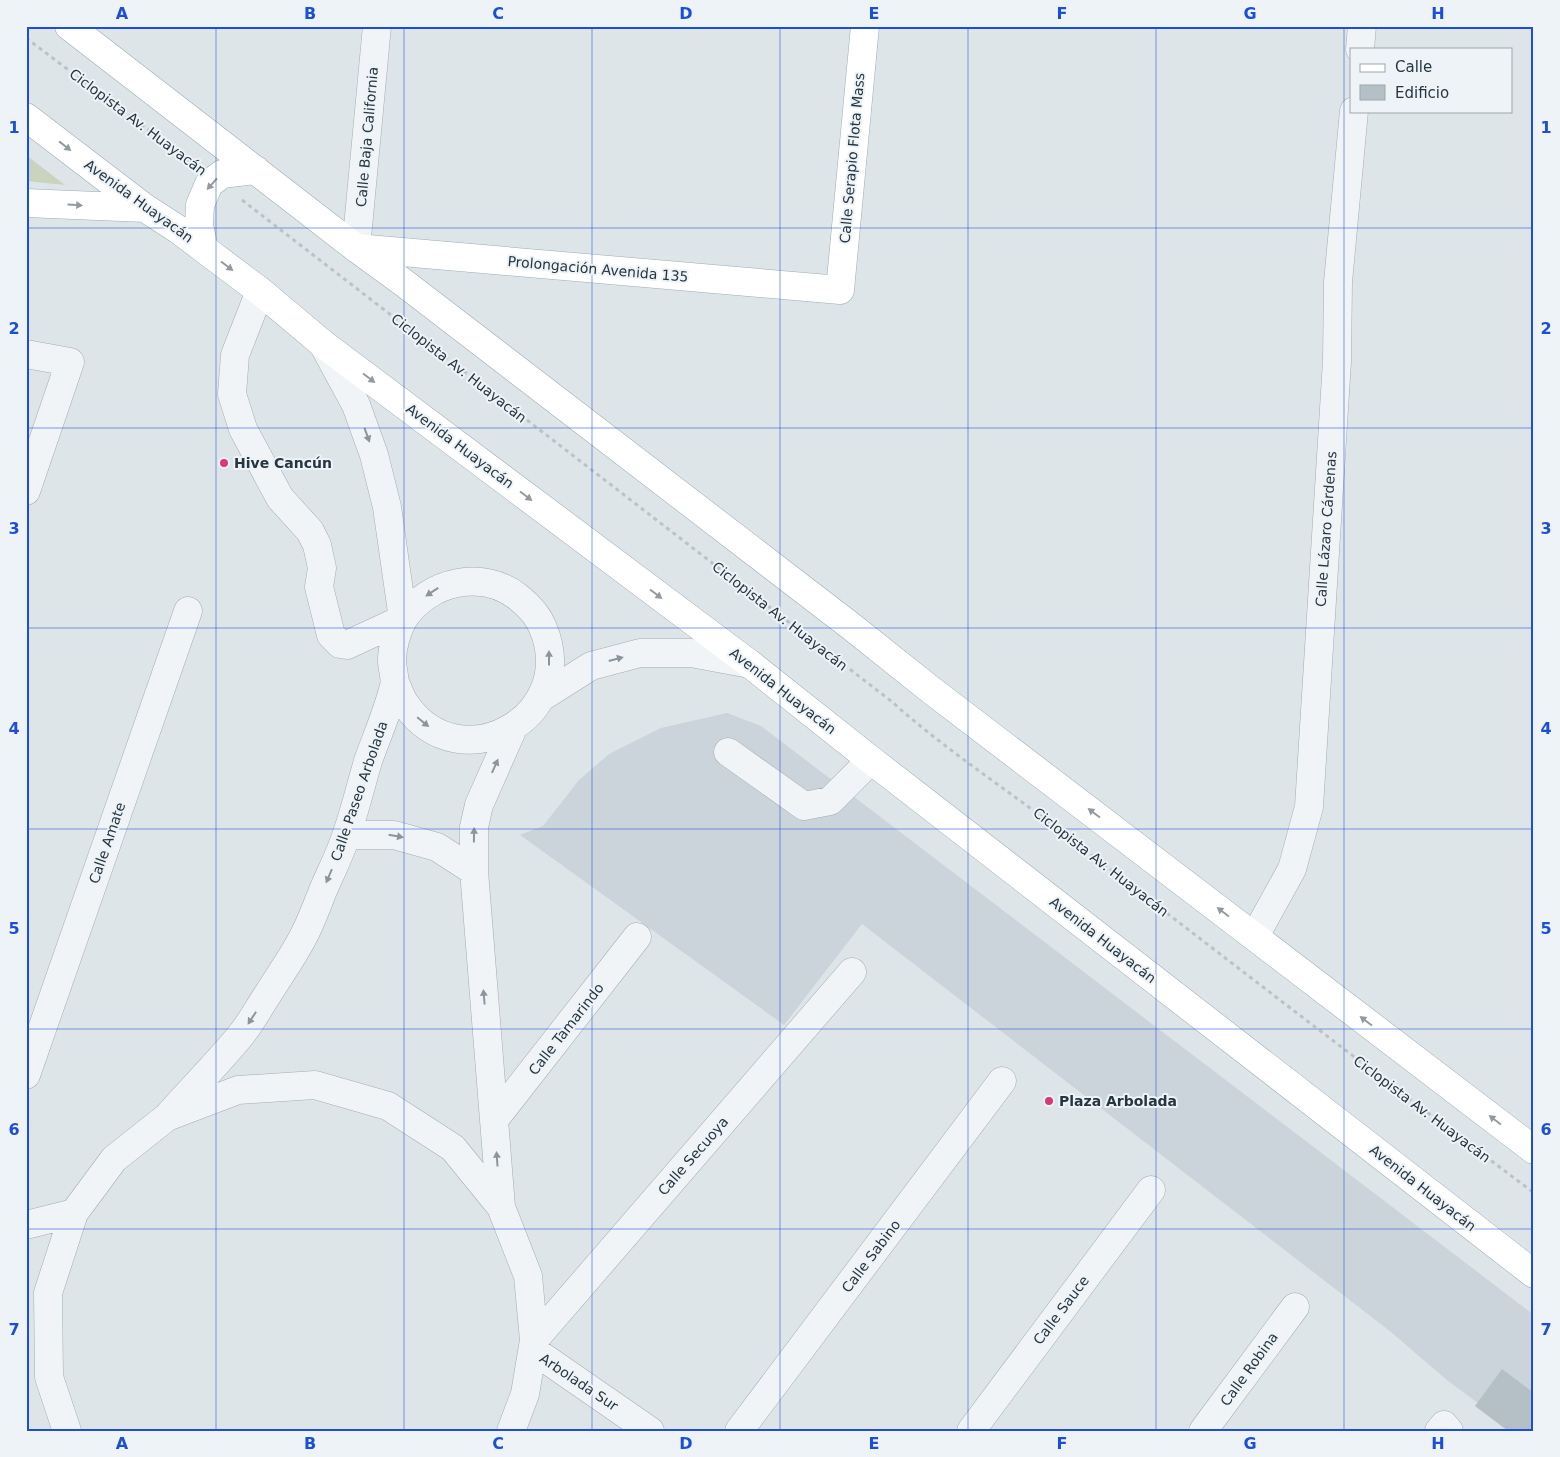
<svg xmlns="http://www.w3.org/2000/svg" width="1560" height="1457" font-family="'DejaVu Sans',sans-serif">
<rect width="100%" height="100%" fill="#dee5e8"/>
<path fill="#ccd4db" d="M727,713L761,726L1534,1315V1431H1516L1448,1381L1391,1332L862,924L784,1025L520,835L543,826L579,780L609,754L661,728Z"/>
<path fill="#c9d3be" d="M26,155L65,185L26,181Z"/>
<path fill="#b5bfc6" d="M1502,1369L1534,1393V1431H1508L1475,1406Z"/>
<g fill="none" stroke-linecap="round" stroke-linejoin="round">
<g stroke="#a3adb2" stroke-width="29">
<path id="minor" d="M1360,49L1362,26
M356,248L377,26
M260,291L235,355L232,394L243,429L280,498L310,531L317,545L322,568L319,587L331,635L340,644L347,645L403,619L387,507L374,455L356,405L323,344
M26,354L70,362L26,491
M542,697L591,666L640,653H691L750,664
M728,752L804,806L830,801L871,760
M347,835H394L437,847L474,871
M1255,936L1292,869L1309,807L1337,361L1338,282L1354,111
M26,1075L188,611
M167,1117C191,1090 217,1064 240,1036C251,1023 259,1007 268,994C279,976 292,958 302,939C311,923 317,905 324,888C332,870 341,852 347,833C355,810 361,785 368,761C377,736 388,711 394,686C396,678 392,669 392,661C392,647 397,630 404,618C429,581 482,569 518,597C528,605 538,615 543,628C580,717 460,783 406,705C401,699 399,690 395,683
M494,1120L637,937
M501,1207L474,871V827L479,805L513,728
M26,1225L74,1213
M534,1340L852,972
M533,1350L650,1431
M67,1431L49,1377L48,1293L74,1213L114,1159L167,1117L238,1090L315,1085L388,1106L453,1148L501,1207L528,1276L534,1340L525,1394L511,1431
M739,1431L1002,1081
M971,1431L1151,1190
M1203,1431L1295,1307
M1439,1431L1444,1425L1449,1431"/>
</g>
<g stroke="#9cacb5" stroke-width="29">
<path id="major" d="M69,26L356,248L404,283L852,627L931,690L1534,1150
M26,117L145,208L179,230L204,249L260,291L323,344L750,664L871,760L1534,1274
M26,203L145,208
M356,248L840,290L865,26
M204,249L199,225L200,205L209,184L222,174L256,170"/>
</g>
<path stroke="#bcc3c7" stroke-width="3" stroke-dasharray="4 4" stroke-linecap="butt" d="M26,38L191,162
M242,200L891,701C949,753 1014,794 1075,842C1227,960 1380,1077 1534,1193"/>
<use href="#minor" stroke="#f1f4f7" stroke-width="28"/>
<use href="#major" stroke="#fff" stroke-width="28"/>
</g>
<defs><path id="oneway-solid" d="M-6-.8H1V-3.2L6.5 0L1 3.2V.8H-6Z" transform="scale(1.25)"/></defs>
<g fill="#929aa0">
<use href="#oneway-solid" transform="translate(65 146) rotate(38)"/>
<use href="#oneway-solid" transform="translate(212 184) rotate(132)"/>
<use href="#oneway-solid" transform="translate(75 205) rotate(3)"/>
<use href="#oneway-solid" transform="translate(227 266) rotate(37)"/>
<use href="#oneway-solid" transform="translate(369 378) rotate(37)"/>
<use href="#oneway-solid" transform="translate(526 496) rotate(37)"/>
<use href="#oneway-solid" transform="translate(656 594) rotate(37)"/>
<use href="#oneway-solid" transform="translate(1094 813) rotate(-143)"/>
<use href="#oneway-solid" transform="translate(1223 912) rotate(-143)"/>
<use href="#oneway-solid" transform="translate(1366 1021) rotate(-143)"/>
<use href="#oneway-solid" transform="translate(1495 1120) rotate(-143)"/>
</g>
<g fill="#8c959c">
<use href="#oneway-solid" transform="translate(367 435) rotate(70)"/>
<use href="#oneway-solid" transform="translate(432 592) rotate(147)"/>
<use href="#oneway-solid" transform="translate(549 658) rotate(-90)"/>
<use href="#oneway-solid" transform="translate(616 659) rotate(-15)"/>
<use href="#oneway-solid" transform="translate(423 722) rotate(39)"/>
<use href="#oneway-solid" transform="translate(495 766) rotate(-66)"/>
<use href="#oneway-solid" transform="translate(474 835) rotate(-89)"/>
<use href="#oneway-solid" transform="translate(396 836) rotate(10)"/>
<use href="#oneway-solid" transform="translate(329 876) rotate(113)"/>
<use href="#oneway-solid" transform="translate(484 997) rotate(-95)"/>
<use href="#oneway-solid" transform="translate(252 1018) rotate(123)"/>
<use href="#oneway-solid" transform="translate(497 1159) rotate(-94)"/>
</g>
<path fill="none" stroke="#1d4ed8" stroke-width="1" stroke-opacity="0.55" d="M216,26V1431M404,26V1431M592,26V1431M780,26V1431M968,26V1431M1156,26V1431M1344,26V1431M26,228H1534M26,428H1534M26,628H1534M26,829H1534M26,1029H1534M26,1229H1534"/>
<g fill="#d63a79" stroke="#edf3f6" stroke-width="2">
<circle cx="224" cy="463" r="5"/>
<circle cx="1049" cy="1101" r="5"/>
</g>
<g text-anchor="middle" stroke-width="4" stroke-linejoin="round" paint-order="stroke">
<g font-size="14" fill="#263640" stroke="#edf3f6">
<text transform="translate(138 122) rotate(37)" y="5">Ciclopista Av. Huayacán</text>
<text transform="translate(367 137) rotate(-85)" y="5">Calle Baja California</text>
<text transform="translate(852 158) rotate(-85)" y="5">Calle Serapio Flota Mass</text>
<text transform="translate(139 201) rotate(36)" y="5">Avenida Huayacán</text>
<text transform="translate(598 269) rotate(5)" y="5">Prolongación Avenida 135</text>
<text transform="translate(459 368) rotate(38)" y="5">Ciclopista Av. Huayacán</text>
<text transform="translate(460 446) rotate(37)" y="5">Avenida Huayacán</text>
<text transform="translate(1326 529) rotate(-86)" y="5">Calle Lázaro Cárdenas</text>
<text transform="translate(780 616) rotate(38)" y="5">Ciclopista Av. Huayacán</text>
<text transform="translate(783 691) rotate(38)" y="5">Avenida Huayacán</text>
<text transform="translate(359 791) rotate(-71)" y="5">Calle Paseo Arbolada</text>
<text transform="translate(107 843) rotate(-71)" y="5">Calle Amate</text>
<text transform="translate(1101 862) rotate(38)" y="5">Ciclopista Av. Huayacán</text>
<text transform="translate(1103 940) rotate(38)" y="5">Avenida Huayacán</text>
<text transform="translate(566 1029) rotate(-52)" y="5">Calle Tamarindo</text>
<text transform="translate(1422 1109) rotate(37)" y="5">Ciclopista Av. Huayacán</text>
<text transform="translate(693 1156) rotate(-49)" y="5">Calle Secuoya</text>
<text transform="translate(1423 1188) rotate(38)" y="5">Avenida Huayacán</text>
<text transform="translate(871 1256) rotate(-53)" y="5">Calle Sabino</text>
<text transform="translate(1061 1310) rotate(-53)" y="5">Calle Sauce</text>
<text transform="translate(1249 1369) rotate(-54)" y="5">Calle Robina</text>
<text transform="translate(579 1382) rotate(34)" y="5">Arbolada Sur</text>
</g>
<g font-size="14" font-weight="bold" fill="#263640" stroke="#edf3f6" text-anchor="start">
<text x="234" y="468">Hive Cancún</text>
<text x="1059" y="1106">Plaza Arbolada</text>
</g>
</g>
<rect width="1560" height="1457" fill="none" stroke="#edf3f6" stroke-width="55"/>
<rect x="1350" y="48" width="162" height="65" fill="#edf3f6" stroke="#9da7ad"/>
<rect x="1360" y="64" width="25" height="8" fill="#ffffff" stroke="#9da7ad"/>
<text x="1395" y="72" font-size="15" fill="#263640">Calle</text>
<rect x="1360" y="85" width="25" height="15" fill="#b5bfc6" stroke="#9da7ad"/>
<text x="1395" y="98" font-size="15" fill="#263640">Edificio</text>
<rect x="28" y="28" width="1504" height="1402" fill="none" stroke="#1d4ed8" stroke-width="2"/>
<g font-size="16" text-anchor="middle" font-weight="bold" fill="#1d4ed8">
<text x="122" y="19">A</text>
<text x="310" y="19">B</text>
<text x="498" y="19">C</text>
<text x="686" y="19">D</text>
<text x="874" y="19">E</text>
<text x="1062" y="19">F</text>
<text x="1250" y="19">G</text>
<text x="1438" y="19">H</text>
<text x="14" y="133">1</text>
<text x="1546" y="133">1</text>
<text x="14" y="334">2</text>
<text x="1546" y="334">2</text>
<text x="14" y="534">3</text>
<text x="1546" y="534">3</text>
<text x="14" y="734">4</text>
<text x="1546" y="734">4</text>
<text x="14" y="934">5</text>
<text x="1546" y="934">5</text>
<text x="14" y="1135">6</text>
<text x="1546" y="1135">6</text>
<text x="14" y="1335">7</text>
<text x="1546" y="1335">7</text>
<text x="122" y="1449">A</text>
<text x="310" y="1449">B</text>
<text x="498" y="1449">C</text>
<text x="686" y="1449">D</text>
<text x="874" y="1449">E</text>
<text x="1062" y="1449">F</text>
<text x="1250" y="1449">G</text>
<text x="1438" y="1449">H</text>
</g>
</svg>
